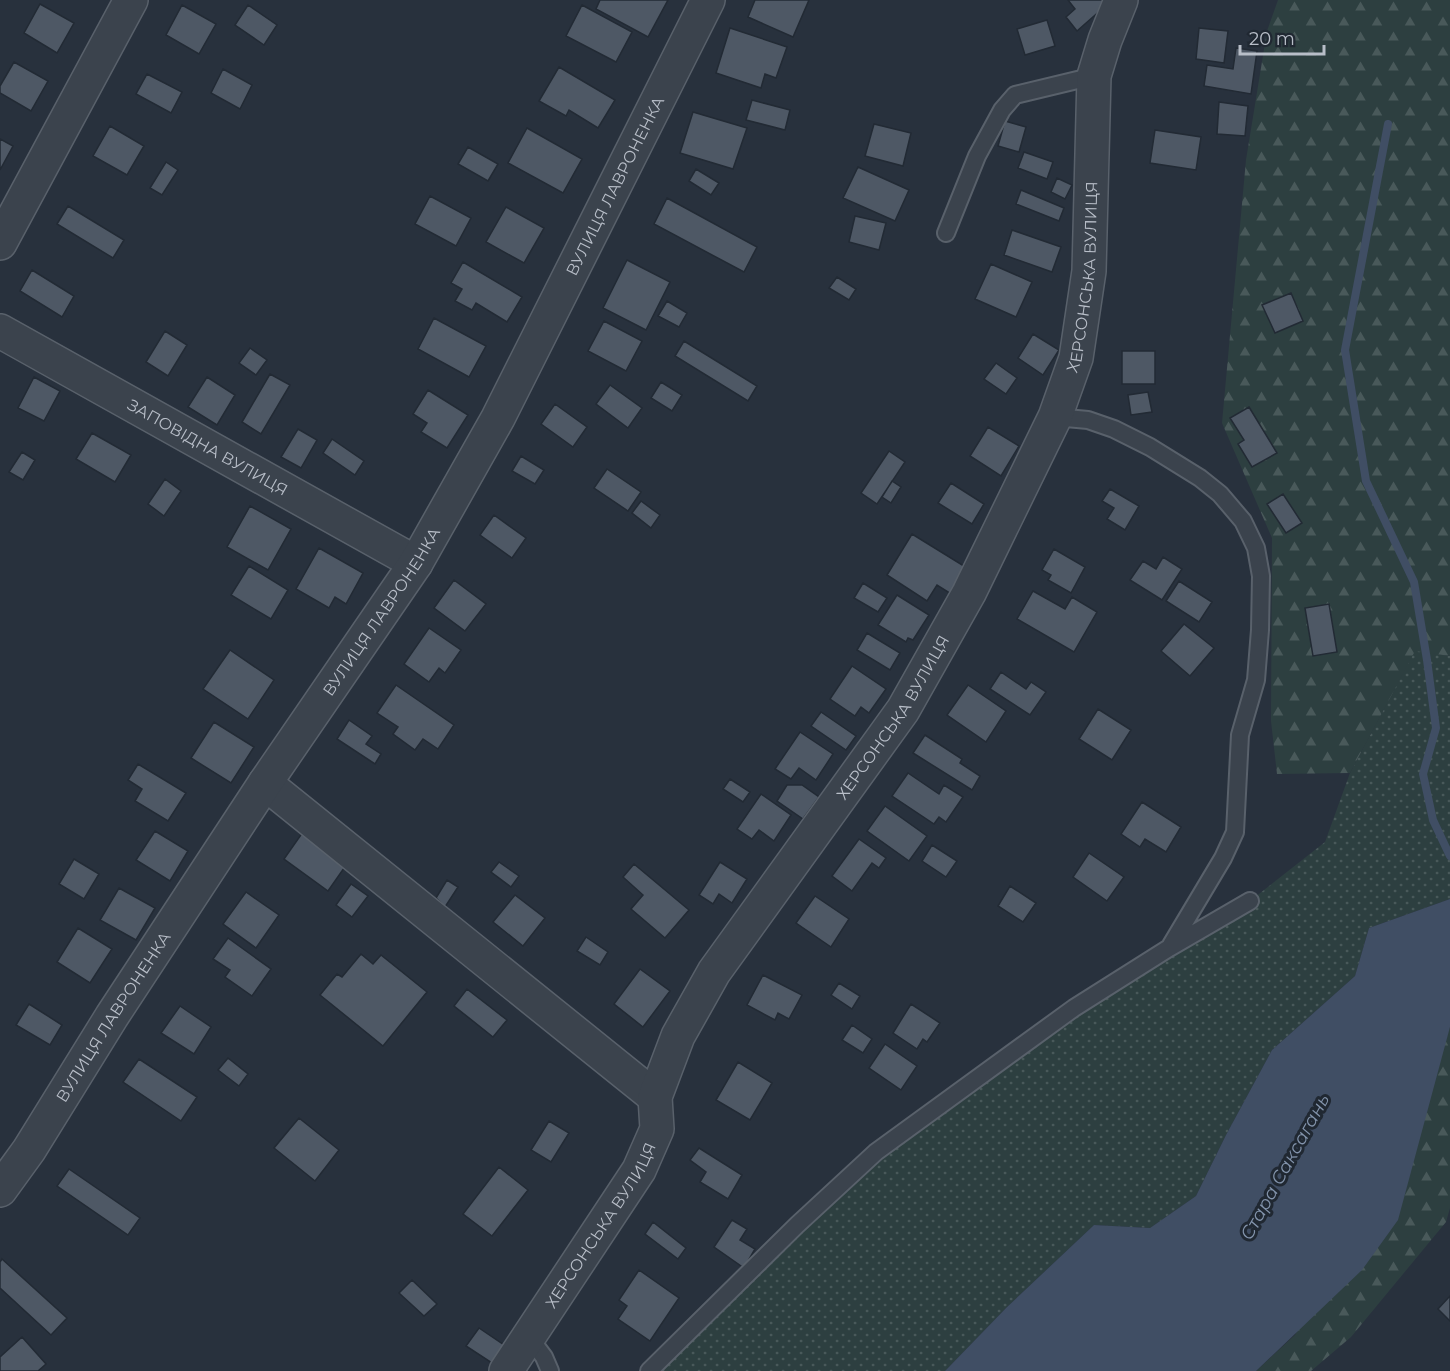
<svg xmlns="http://www.w3.org/2000/svg" width="1450" height="1371" font-family="Montserrat,sans-serif">
<defs>
<pattern id="grass-dots" width="8" height="8" patternUnits="userSpaceOnUse" patternTransform="scale(1.5)"><rect width="8" height="8" fill="#2d3f40"/><path d="M2 2h.1M6 6h.1" fill="none" stroke="#49595a" stroke-width="1.8" stroke-linecap="round"/></pattern>
<pattern id="forest-firs" width="22" height="20" patternUnits="userSpaceOnUse" patternTransform="scale(1.5)"><rect width="22" height="20" fill="#2d3f40"/><path d="M5 1l3.5 6h-7zM16 11l3.5 6h-7z" fill="#49595a"/></pattern>
</defs>
<rect width="100%" height="100%" fill="#28313d"/>
<path fill="url(#grass-dots)" d="M1415,650L1450,656V899L1369,928L1355,976L1272,1050L1226,1135L1196,1196L1150,1228L1094,1225L1007,1307L945,1371H649L797,1225L951,1095L1250,901L1325,842L1350,773Z"/>
<path fill="url(#forest-firs)" d="M1278,0H1450V656L1415,651L1350,773L1277,774L1271,721L1272,538L1222,423L1246,160L1267,31Z
M1450,1027V1208L1446,1222L1351,1337L1311,1371H1256L1295,1335L1446,1039Z"/>
<path fill="#404e64" d="M1450,899V1027L1398,1220L1362,1270L1256,1371H945L1007,1307L1094,1225L1150,1228L1196,1196L1226,1135L1272,1050L1355,976L1369,928Z"/>
<g fill="none" stroke-linecap="round" stroke-linejoin="round">
<path stroke="#404e64" stroke-width="8" d="M1388,124L1345,350L1366,481L1414,582L1427,660L1436,728L1423,774L1433,820L1450,856"/>
</g>
<path fill="#4e5865" stroke="#222a34" stroke-width="1.5" d="M600,0H668L648,37L596,9Z
M755,0H809L793,37L748,17Z
M1068,0H1110L1111,1L1077,31L1066,17L1075,9Z
M40,4L74,23L57,53L24,33Z
M182,5L216,24L199,54L166,35Z
M248,5L277,25L264,45L235,25Z
M582,5L632,32L616,62L566,36Z
M1047,20L1055,46L1025,55L1017,29Z
M730,28L787,47L776,78L765,74L761,88L716,73Z
M1199,28L1228,31L1224,63L1196,59Z
M1236,48L1257,51L1251,94L1204,86L1207,65L1233,69Z
M14,62L48,81L31,111L0,93V86Z
M559,67L615,100L598,128L569,110L566,116L539,101Z
M223,69L252,85L240,109L211,93Z
M147,74L182,92L171,113L136,94Z
M752,100L790,110L785,130L746,120Z
M1219,102L1248,106L1245,136L1217,134Z
M693,112L747,128L733,169L680,153Z
M1005,121L1026,127L1019,152L998,146Z
M874,124L911,133L903,166L865,156Z
M110,126L144,146L127,175L93,156Z
M527,128L582,159L563,193L508,163Z
M1155,130L1201,137L1196,170L1150,163Z
M0,139L13,146L0,170Z
M468,147L498,164L488,181L458,164Z
M1024,152L1053,162L1047,179L1018,168Z
M166,162L178,170L162,195L150,188Z
M858,167L909,190L895,221L843,198Z
M696,169L719,183L711,195L689,181Z
M1057,178L1072,185L1065,199L1051,192Z
M1021,190L1064,208L1059,221L1016,204Z
M430,196L471,218L456,246L415,224Z
M667,198L757,247L744,272L654,224Z
M68,206L124,240L113,258L57,224Z
M506,207L544,228L524,263L486,242Z
M855,216L886,223L879,250L849,242Z
M1012,230L1061,247L1052,272L1004,255Z
M627,260L670,282L646,330L603,308Z
M463,262L522,297L507,322L476,303L472,310L455,301L462,289L451,283Z
M991,264L1032,282L1016,317L975,299Z
M32,270L74,296L62,317L20,291Z
M837,277L856,289L849,300L829,288Z
M1291,293L1303,321L1275,333L1262,305Z
M667,301L687,313L679,327L658,316Z
M434,318L486,346L469,377L418,349Z
M604,321L642,341L626,371L588,351Z
M165,331L187,345L168,376L146,362Z
M1033,334L1059,350L1043,375L1018,358Z
M684,341L757,386L748,401L675,356Z
M250,348L267,360L256,375L239,363Z
M1122,351H1155V384H1122Z
M996,363L1017,378L1006,394L984,379Z
M270,374L290,385L261,434L242,422Z
M34,377L60,391L44,421L18,408Z
M207,377L235,395L217,425L188,407Z
M661,382L682,395L672,411L651,398Z
M610,385L642,408L628,428L596,404Z
M428,390L468,415L447,448L421,432L427,423L413,414Z
M1148,392L1152,412L1131,415L1128,395Z
M555,404L587,427L573,447L541,424Z
M1249,407L1277,453L1252,467L1238,444L1244,440L1230,418Z
M988,427L1019,446L1001,476L970,456Z
M298,429L317,440L301,468L281,457Z
M92,433L131,455L115,482L76,459Z
M332,439L364,461L355,475L323,453Z
M889,451L905,462L877,504L861,493Z
M22,452L35,460L23,480L9,472Z
M521,456L544,470L535,484L512,471Z
M607,469L641,492L628,511L594,488Z
M165,479L181,491L164,516L148,504Z
M892,481L901,487L891,503L882,497Z
M951,483L984,504L972,524L938,503Z
M1110,489L1139,506L1125,530L1107,519L1114,508L1102,501Z
M1283,494L1302,523L1286,533L1267,504Z
M641,501L660,515L651,528L632,513Z
M250,506L291,529L268,570L227,547Z
M494,515L526,538L512,558L480,535Z
M912,534L972,571L956,597L937,585L927,601L887,575Z
M319,548L363,573L346,604L335,597L329,608L296,589Z
M1054,549L1085,567L1071,593L1048,580L1051,575L1042,570Z
M1163,557L1182,569L1162,600L1130,580L1143,561L1156,569Z
M249,566L288,590L271,619L231,595Z
M454,580L486,604L465,631L434,608Z
M1179,581L1212,602L1199,622L1166,601Z
M863,583L887,598L878,612L854,598Z
M1033,591L1065,609L1072,597L1097,612L1074,652L1017,619Z
M897,595L929,615L913,640L908,638L906,642L878,625Z
M1329,604L1337,652L1313,656L1305,608Z
M1184,624L1214,648L1190,676L1161,651Z
M429,628L461,650L445,673L439,668L429,682L404,664Z
M867,633L900,653L890,670L857,650Z
M230,650L274,680L248,719L203,689Z
M852,666L886,689L869,713L861,707L855,716L830,699Z
M1001,672L1026,689L1031,682L1046,692L1030,715L990,689Z
M396,685L454,725L438,749L423,739L415,750L393,734L398,727L377,713Z
M968,685L1006,711L986,742L947,715Z
M1098,709L1131,730L1112,760L1079,739Z
M821,712L856,736L846,750L811,726Z
M349,720L372,736L366,744L381,754L375,764L337,739Z
M214,722L254,747L231,783L191,758Z
M800,732L833,754L816,780L799,768L791,779L775,769Z
M925,735L962,759L960,763L980,776L972,790L913,753Z
M138,764L186,793L168,821L135,801L142,789L128,780Z
M908,773L939,794L944,785L963,797L946,822L939,817L934,824L892,796Z
M730,779L750,792L743,802L723,789Z
M787,785H802L819,797L803,819L777,801Z
M761,794L791,815L774,841L759,830L752,839L737,829Z
M1142,802L1181,827L1166,852L1145,839L1140,847L1121,834Z
M885,806L927,836L909,861L867,831Z
M305,829L349,861L328,891L284,859Z
M155,831L188,851L170,881L136,860Z
M859,839L886,858L879,868L872,863L852,891L832,876Z
M932,845L957,861L946,877L922,861Z
M1089,853L1124,877L1107,901L1073,877Z
M74,859L99,874L84,899L59,884Z
M499,862L519,876L511,887L491,872Z
M720,862L747,879L732,903L719,894L713,904L699,895Z
M634,864L689,910L665,938L631,909L643,895L623,877Z
M447,880L458,887L445,907L436,898Z
M351,884L368,896L352,917L336,905Z
M1010,886L1036,903L1023,922L998,906Z
M119,888L155,908L136,940L100,920Z
M246,892L279,915L256,948L223,924Z
M515,895L545,918L523,946L493,922Z
M815,896L849,919L831,947L796,923Z
M78,928L112,949L90,983L57,962Z
M586,937L608,952L600,965L577,951Z
M228,938L271,969L252,996L225,977L230,970L213,959Z
M361,954L373,964L381,955L427,992L383,1046L320,995L337,974L342,977Z
M640,969L670,991L643,1027L614,1004Z
M763,975L802,995L789,1019L778,1013L775,1020L747,1005Z
M839,983L860,996L852,1009L831,995Z
M467,989L507,1020L493,1037L454,1006Z
M29,1004L62,1025L50,1045L16,1025Z
M911,1004L940,1023L927,1042L923,1039L917,1049L893,1033Z
M180,1006L211,1027L194,1054L161,1033Z
M852,1025L872,1039L863,1053L842,1040Z
M885,1044L917,1066L901,1090L869,1068Z
M228,1058L248,1074L239,1086L218,1070Z
M139,1059L197,1097L181,1121L123,1082Z
M738,1062L772,1083L750,1120L716,1100Z
M299,1118L339,1150L315,1181L274,1148Z
M549,1121L569,1133L551,1162L531,1150Z
M699,1148L742,1175L728,1199L700,1182L706,1172L690,1160Z
M499,1167L528,1190L492,1236L463,1214Z
M69,1169L140,1218L128,1235L57,1186Z
M732,1220L747,1229L740,1240L755,1249L744,1268L714,1247Z
M653,1222L686,1248L678,1259L645,1234Z
M2,1259L67,1318L51,1335L0,1288V1262Z
M639,1270L679,1298L650,1341L618,1319L627,1306L619,1300Z
M412,1280L437,1304L424,1316L399,1293Z
M1450,1296V1321L1438,1309Z
M479,1328L507,1347L495,1365L466,1346Z
M22,1337L46,1364L38,1371H0V1357Z"/>
<g fill="none" stroke-linecap="round" stroke-linejoin="round">
<g stroke="#59616b" stroke-width="20">
<path id="service" d="M946,233L977,156L1002,110L1015,95L1094,76
M1055,417L1088,420L1114,429L1150,447L1200,478L1220,494L1243,521L1256,548L1261,576L1260,630L1256,680L1240,735L1235,832L1223,858L1171,945
M529,1337L544,1357L550,1371
M649,1371L797,1225L876,1152L1074,1008L1169,948L1250,901"/>
</g>
<g stroke="#59616b" stroke-width="36">
<g id="minor">
<path d="M0,243L131,0"/>
<path id="s1" d="M0,331L416,563"/>
<path d="M265,783L655,1097"/>
<path id="s2" d="M0,1190L29,1150L112,1016L265,783L416,563L498,418L708,0"/>
<path id="s3" d="M506,1371L639,1170L657,1129L655,1097L678,1036L714,972L903,710L969,593L1055,417L1076,358L1089,271L1094,76L1105,40L1121,0"/>
</g>
</g>
<use href="#service" stroke="#3b434d" stroke-width="16"/>
<use href="#minor" stroke="#3b434d" stroke-width="33"/>
</g>
<g text-anchor="middle" stroke-width="6" stroke-linejoin="round" paint-order="stroke">
<g font-size="16" fill="#b8bec8" stroke="#202832">
<text dy="6" stroke="none"><textPath href="#s2" startOffset="1179">ВУЛИЦЯ ЛАВРОНЕНКА</textPath></text>
<text dy="6" stroke="none"><textPath href="#s3" startOffset="1254">ХЕРСОНСЬКА ВУЛИЦЯ</textPath></text>
<text dy="6" stroke="none"><textPath href="#s1" startOffset="238">ЗАПОВІДНА ВУЛИЦЯ</textPath></text>
<text dy="6" stroke="none"><textPath href="#s2" startOffset="693">ВУЛИЦЯ ЛАВРОНЕНКА</textPath></text>
<text dy="6" stroke="none"><textPath href="#s3" startOffset="768">ХЕРСОНСЬКА ВУЛИЦЯ</textPath></text>
<text dy="6" stroke="none"><textPath href="#s2" startOffset="207">ВУЛИЦЯ ЛАВРОНЕНКА</textPath></text>
<text dy="6" stroke="none"><textPath href="#s3" startOffset="174">ХЕРСОНСЬКА ВУЛИЦЯ</textPath></text>
</g>
<g font-size="18" font-style="italic" fill="#8394ac" stroke="#202832">
<text transform="translate(1285 1167) rotate(-61)" y="6">Стара Саксагань</text>
</g>
</g>
<path d="M1240 45v9h84v-9" fill="none" stroke="#b8bec8" stroke-width="3"/>
<text x="1249" y="45" font-size="18" fill="#b8bec8" stroke="#202832" stroke-width="4.5" paint-order="stroke">20 m</text>
</svg>
